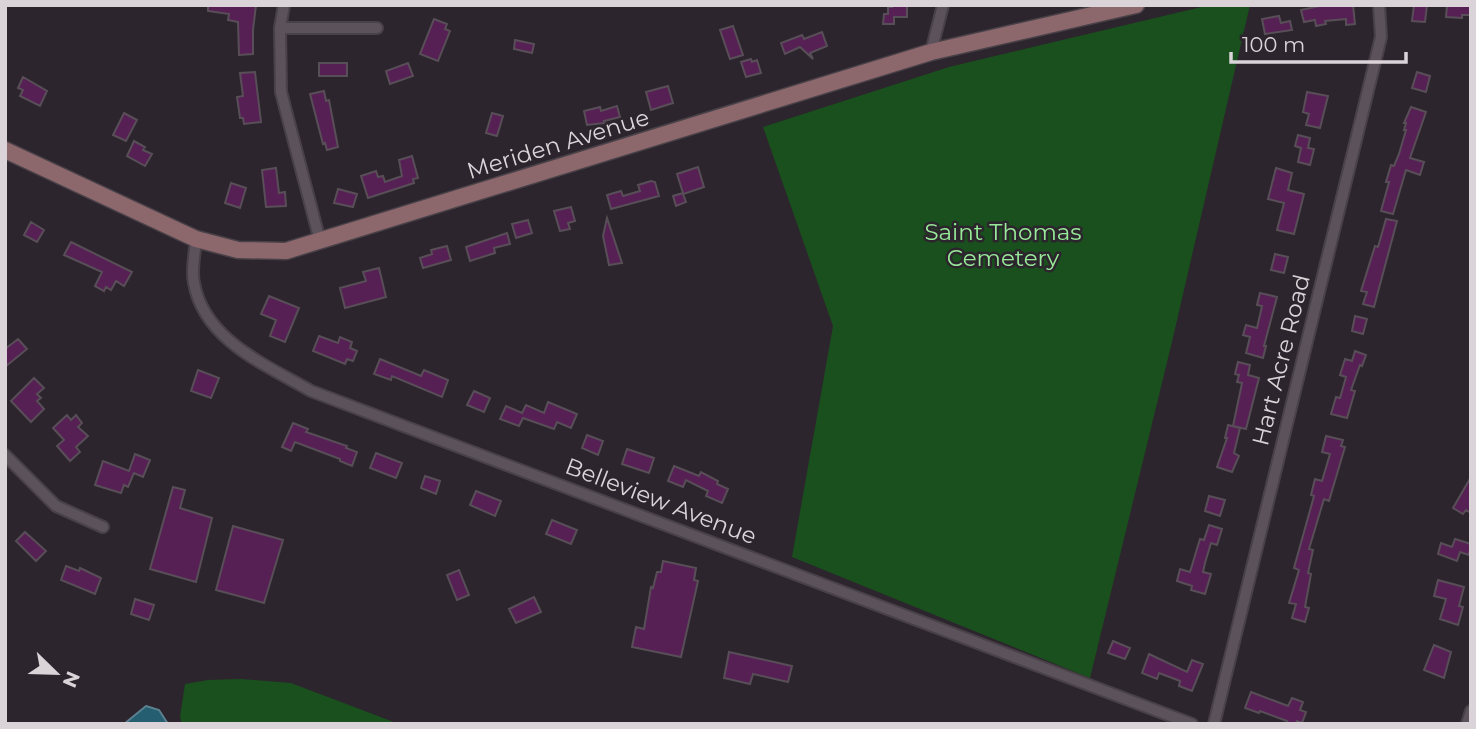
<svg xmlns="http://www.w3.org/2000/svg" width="1476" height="729" font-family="Montserrat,sans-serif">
<rect width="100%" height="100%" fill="#2d252d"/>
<path fill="#19501d" d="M1210,5H1250L1171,346L1090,678L792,557L833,326L763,127L949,67Z
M241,679L291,683L399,724H182L180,717L185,684L208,680Z"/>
<path fill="#255e70" stroke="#5b8190" stroke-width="2" d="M146,706L159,710L168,724H124Z"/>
<path fill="#572055" stroke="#584e57" stroke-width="2" d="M208,5H256L253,30V54L239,55L238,22L228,20L229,14L208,11Z
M892,5H907V17H894V24H883L884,14H888V7H892Z
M1324,5H1353L1355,24L1346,25V19L1325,21L1326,24L1316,26L1315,20L1304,22L1301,10Z
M1414,5H1427L1425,22L1412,21Z
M1447,5H1471V15H1462V18L1446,17Z
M1279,16L1281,23L1290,21L1292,30L1265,34L1262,19Z
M434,19L447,24L445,29L450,31L438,61L420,54Z
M733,26L743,55L730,59L720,30Z
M822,32L827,46L810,53L813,59L800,47L785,54L781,43L802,35L804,39Z
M515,40L534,44L532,53L514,49Z
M751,59L752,62L757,60L761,73L746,77L741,62Z
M319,63H347V76H319Z
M408,63L413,76L390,84L386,71Z
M255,72L261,122L244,124L243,118H240L237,97L243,96L240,73Z
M1417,72L1430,76L1426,92L1412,88Z
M23,77L47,91L40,106L20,96L23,90L18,88Z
M668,86L673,103L651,110L646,92Z
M324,91L326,101L329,100L338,147L327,150L325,143L323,144L310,94Z
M1307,92L1328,96L1320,128L1306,125L1309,114L1303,112Z
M617,106L620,117L604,121L605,123L587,125L584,111L600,107L601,111Z
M1411,107L1426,112L1410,158L1424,162L1420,175L1406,170L1393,214L1381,211L1389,182H1386L1391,165L1394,166L1399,154L1406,130H1404L1406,123H1404Z
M124,113L137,120L126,141L113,135Z
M492,113L503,116L497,136L486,133Z
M1298,135L1310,138L1308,148L1314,149L1310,165L1298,162L1301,148L1295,146Z
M134,141L145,147L143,150L152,154L145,166L127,156Z
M412,156L418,178L413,179L414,183L368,198L361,176L376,171L378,177L383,176L385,182L402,176L399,160Z
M698,167L704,187L683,194L686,202L676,206L673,196L683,193L677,174Z
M276,168L279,193L285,192L286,206L266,207L262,170Z
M1276,168L1292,173L1288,190L1304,194L1294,234L1277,230L1284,203L1268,199Z
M651,181L655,182L659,196L611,209L607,195L621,191L623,196L640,191L638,185Z
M231,183L246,188L240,208L225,203Z
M338,189L357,194L353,207L334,203Z
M571,207L575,221L568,223L570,229L560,231L554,211Z
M607,218L622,263L609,265L603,236Z
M1386,219L1397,221L1374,307L1363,304L1367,292L1361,291L1375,246L1378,247Z
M528,220L532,233L516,238L512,224Z
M31,222L44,230L37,242L24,235Z
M507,233L510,244L494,248L495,253L470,261L466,247Z
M71,242L132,272L124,286L116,281L111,290L106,287L104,291L95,286L102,272L64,255Z
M447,246L451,260L423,268L420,258L432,254L431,250Z
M1275,254L1288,257L1284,273L1271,270Z
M379,268L386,297L345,308L340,288L366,281L363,272Z
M1260,293L1277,297L1264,346H1266L1263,358L1246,353L1250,337L1243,335L1246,325L1257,328L1262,306L1257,305Z
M269,296L299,308L285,342L270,336L276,320L261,314Z
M1355,316L1367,319L1363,334L1352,331Z
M319,336L338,343L340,337L352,342L350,348L357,351L353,361L347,359L345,364L313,351Z
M18,339L27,349L5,367V349Z
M1355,351L1366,355L1362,366L1360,365L1351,390L1355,391L1347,418L1331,414L1336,397L1340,398L1346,377L1340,375L1345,359L1352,361Z
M380,359L421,376L424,370L448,380L442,397L392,376L391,380L374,374Z
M1238,362L1250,365L1248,375L1259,378L1246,429L1233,426L1242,383L1237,382L1239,375L1235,374Z
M198,370L219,378L211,398L191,391Z
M34,378L44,388L37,394L41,398L37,401L44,409L31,422L11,401Z
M474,391L490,398L484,412L467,405Z
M548,402L577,414L571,428L557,422L554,429L523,418L519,426L500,419L506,406L522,413L526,405L544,413Z
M67,415L71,420L76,415L82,423L78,427L88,436L76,447L80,452L70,461L57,446L64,440L53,428Z
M293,423L308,429L306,432L347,446L346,448L357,452L352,466L340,461V459L295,442L291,451L282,447Z
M1228,425L1240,428L1234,453L1239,456L1232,472L1217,467L1227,438H1225Z
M587,435L603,441L598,455L582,448Z
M1326,436L1343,440L1341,446L1345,447L1329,501L1324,499L1309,549L1313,550L1308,573L1311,574L1305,607L1309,608L1305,622L1292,618L1296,604L1289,603L1299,570L1294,568L1314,496L1311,495L1315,479L1322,481L1330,454L1322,452Z
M627,449L654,458L649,473L622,464Z
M376,453L402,463L396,478L370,468Z
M135,454L150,460L143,477L134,473L128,487L124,485L121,493L95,485L103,461L129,471Z
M674,466L699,476L701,472L718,481L717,484L728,489L722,503L706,496L708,491L686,480L683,487L668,481Z
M425,476L440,481L436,494L421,488Z
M1471,477V513L1466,510L1463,514L1453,508Z
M173,487L185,490L180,508L212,518L196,582L150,569Z
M476,491L501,501L495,516L470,505Z
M1209,496L1225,500L1220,516L1205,511Z
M552,520L577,530L571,544L546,534Z
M1209,525L1222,529L1217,545L1211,543L1205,563L1203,572L1211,574L1205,594L1191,590L1192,586L1177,581L1180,569L1190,572L1200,539L1204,540Z
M233,526L283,540L264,603L216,590Z
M25,532L46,551L36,561L16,541Z
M1455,539L1471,544L1469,555L1460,552L1457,561L1438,554L1441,543L1452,547Z
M663,561L696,568L694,580L698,581L681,657L632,647L636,627L644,629L651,587L653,588L657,572H661Z
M66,566L79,571L80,568L101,578L95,594L61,580Z
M459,570L469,595L457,600L447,575Z
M1438,580L1464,587L1459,606L1463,607L1458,625L1440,619L1446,599L1434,596Z
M534,597L541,612L516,623L509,609Z
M135,599L154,605L149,620L131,614Z
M1113,641L1130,648L1125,659L1108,653Z
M1434,645L1451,652L1444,678L1424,670Z
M729,652L792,666L788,682L753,674L750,684L724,678Z
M1149,654L1187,672L1192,660L1203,664L1192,691L1179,686L1180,681L1159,673L1157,679L1142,673Z
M1251,692L1288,706L1292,698L1303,702L1300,710L1306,712L1302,723L1297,721L1296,724H1285L1287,721L1260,711L1259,713L1245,708Z"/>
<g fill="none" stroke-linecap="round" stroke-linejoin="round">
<g stroke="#494148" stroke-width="14">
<path id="minor" d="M284,5L280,28L281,92L320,241
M280,28H377
M931,52L943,5
M196,239C195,253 191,270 194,283C204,340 266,365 311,391L1192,724
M5,455L56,506L103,527
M1214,724L1381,37L1379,5
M1467,724L1471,711"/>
</g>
<g stroke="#494148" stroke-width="19">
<path id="secondary" d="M5,150L196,239L238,250L286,251L931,52L1136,5"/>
</g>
<use href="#minor" stroke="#5c525b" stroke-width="10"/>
<use href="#secondary" stroke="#8c676c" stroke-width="16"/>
</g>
<g text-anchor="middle" stroke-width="5" stroke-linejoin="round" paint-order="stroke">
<g font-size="23" fill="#dad4d9" stroke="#2d252d">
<text transform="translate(558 144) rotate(-17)" y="8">Meriden Avenue</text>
<text transform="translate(1281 360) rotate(-76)" y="8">Hart Acre Road</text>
<text transform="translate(661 501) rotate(21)" y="8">Belleview Avenue</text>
</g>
<g font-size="23" fill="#97eb98" stroke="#2d252d">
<text x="1003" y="240">Saint Thomas<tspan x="1003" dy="26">Cemetery</tspan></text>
</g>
</g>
<rect width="1476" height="729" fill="none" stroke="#dad4d9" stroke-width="14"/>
<g transform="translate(56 673) rotate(113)" stroke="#2d252d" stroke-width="5" paint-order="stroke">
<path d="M0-5L12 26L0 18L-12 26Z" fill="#dad4d9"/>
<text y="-10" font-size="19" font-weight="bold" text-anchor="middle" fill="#dad4d9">N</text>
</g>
<path d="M1231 52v10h175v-10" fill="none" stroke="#dad4d9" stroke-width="3.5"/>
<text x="1242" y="52" font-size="21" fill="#dad4d9" stroke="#2d252d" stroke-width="5" paint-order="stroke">100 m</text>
</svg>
